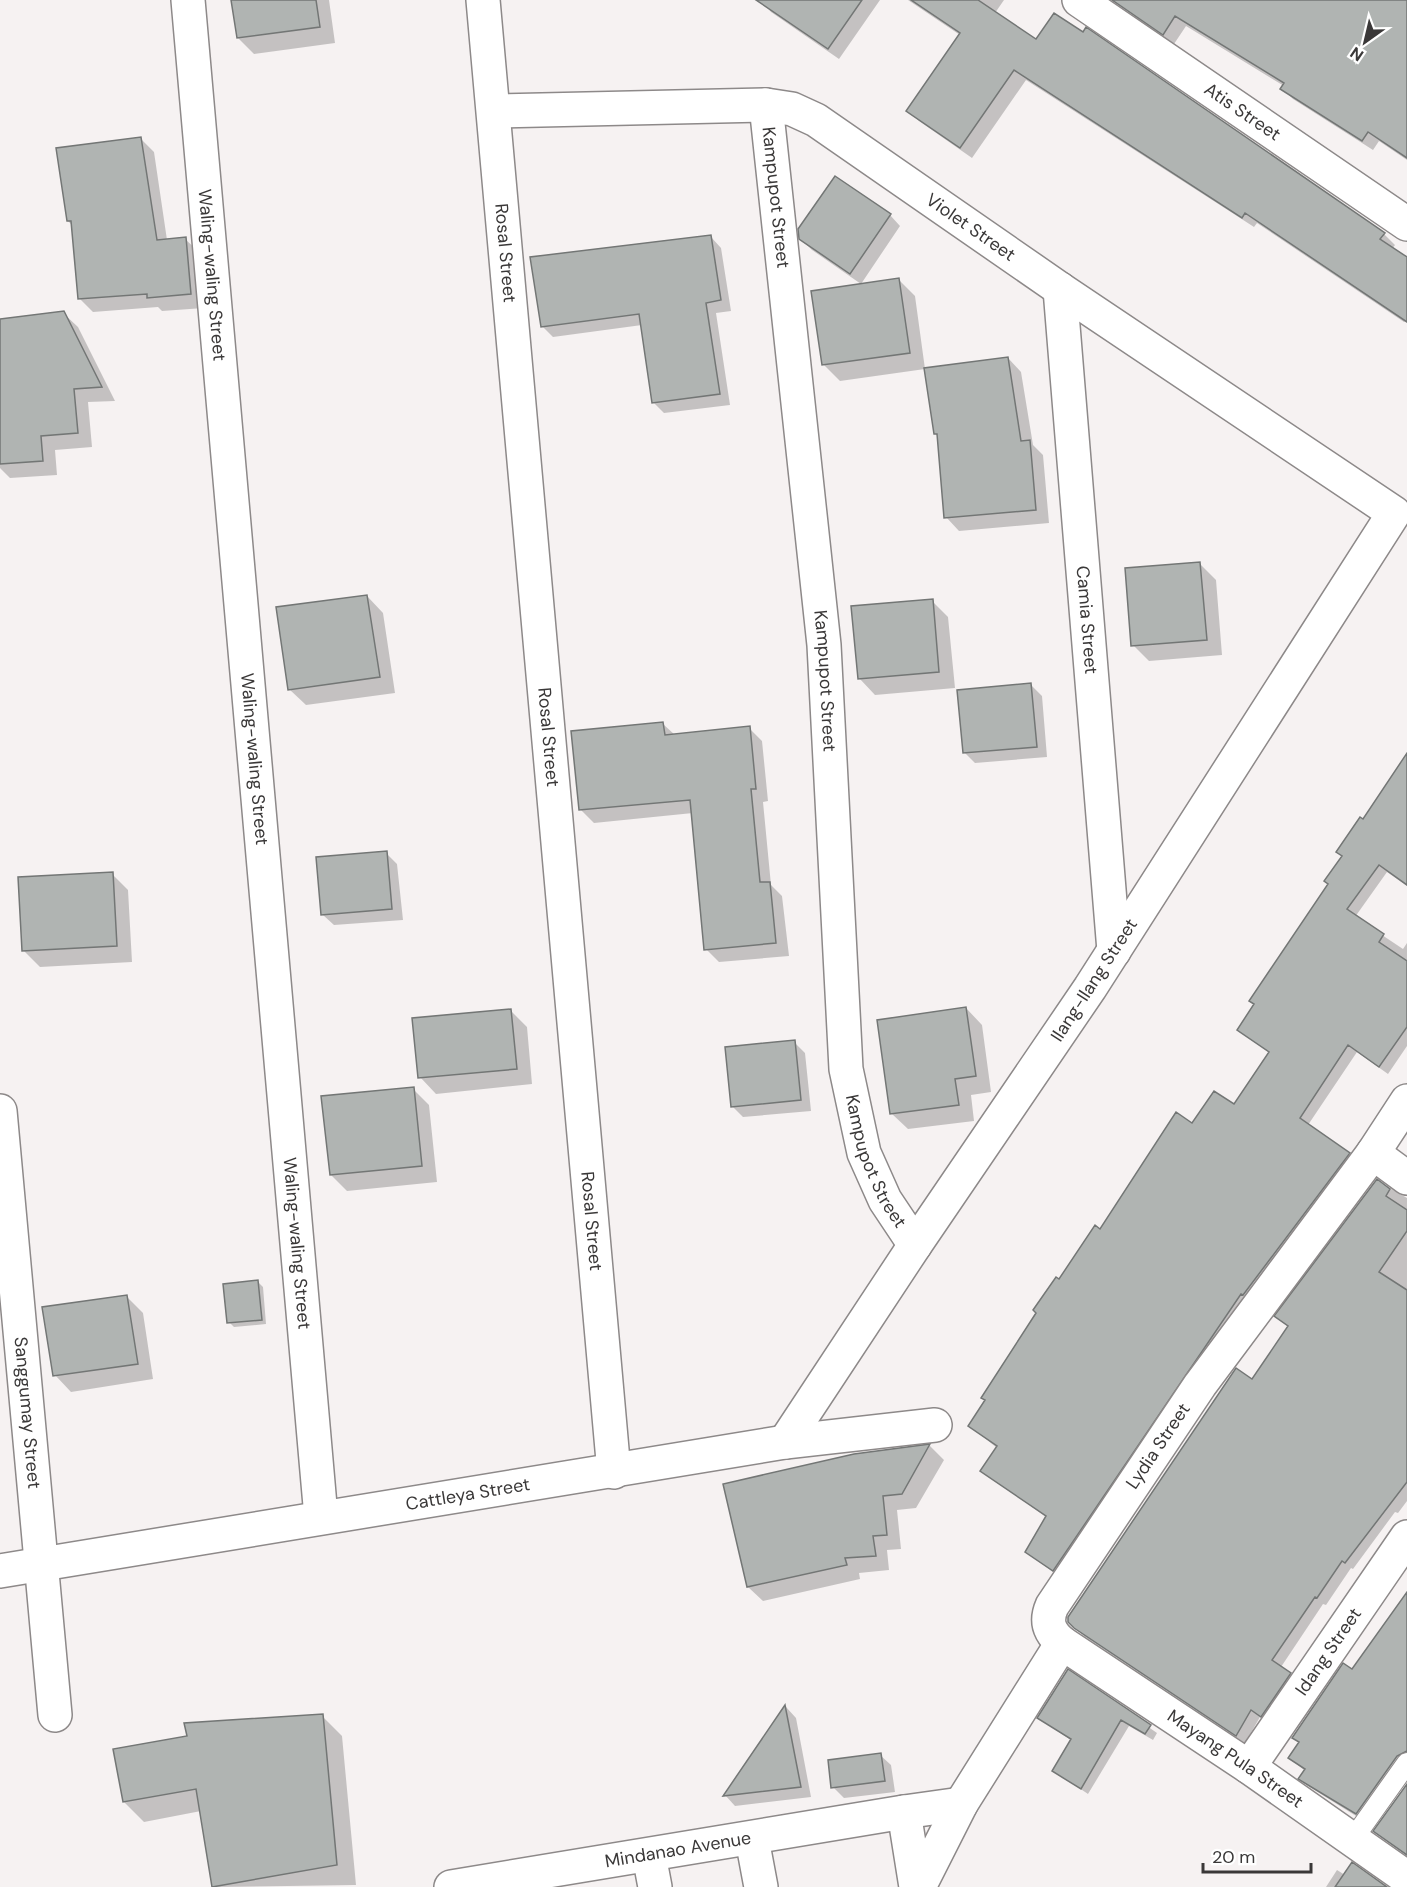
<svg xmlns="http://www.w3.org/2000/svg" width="1407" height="1887" font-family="'DM Sans',sans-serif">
<rect width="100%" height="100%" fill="#f6f2f2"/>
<path fill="#0003" d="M233,0H329L335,43L254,54L238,38Z
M761,0H880L839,59L771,12Z
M908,0H1004L995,13L1037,42L1384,234L1395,245L1392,249L1407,259V320L1404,322L1257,223L1254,227L1026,80L972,158L919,121L908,110L960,35Z
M1131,0H1407V160L1379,141L1373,150L1293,99L1282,88L1284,86L1186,26L1174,44L1137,19L1126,8Z
M140,138L154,152L167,240L185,239L199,252L204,308L162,311L158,307L93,312L80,299L73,226L68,221Z
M890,215L900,226L861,284L812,250L801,239Z
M711,237L721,248L731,311L716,313L730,405L664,413L654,403L642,325L553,337L542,326Z
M899,280L915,296L925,369L840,381L824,365Z
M63,313L78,327L115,401L88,402L92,447L55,450L57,475L10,478L0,468V320Z
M1008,358L1021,372L1033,445L1043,455L1049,523L959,531L946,517L938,436L936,434Z
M1199,563L1216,580L1222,655L1149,661L1133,645Z
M367,596L383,613L395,693L306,705L289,689Z
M932,601L948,617L955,688L875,695L859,678Z
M1031,685L1042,696L1047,757L975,763L964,752Z
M663,724L675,735L749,728L762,741L768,801L763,802L771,885L782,896L789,956L719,962L706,949L693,813L594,823L581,810Z
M1407,760V886L1387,872L1355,917L1403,949L1407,943V1046L1388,1074L1357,1052L1308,1125L1357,1162L1061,1578L1026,1552L1047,1518L982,1470L997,1448L970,1426L1059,1281L1192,1125L1234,1106L1270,1053L1239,1030L1330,884L1343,856L1338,852Z
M386,853L397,864L403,920L334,925L323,915Z
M112,874L128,890L132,962L40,967L24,951Z
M966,1008L982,1025L991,1092L971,1095L974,1121L908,1129L891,1113Z
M510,1010L527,1027L532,1084L436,1094L420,1077Z
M794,1042L805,1053L811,1111L743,1117L732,1106Z
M413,1089L429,1105L437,1182L347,1191L331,1175Z
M1377,1181L1407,1198V1501L1398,1513L1395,1512L1353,1569L1351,1568L1326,1605L1323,1604L1281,1667L1298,1682L1269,1724L1260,1717L1245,1743L1084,1636L1069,1621L1253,1381L1289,1327L1276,1316Z
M258,1282L263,1287L266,1324L234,1327L229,1322Z
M126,1296L143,1313L153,1379L71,1392L55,1375Z
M930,1446L944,1460L916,1508L897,1510L901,1549L887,1550L889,1570L859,1573L860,1579L763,1601L748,1587L855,1455Z
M1407,1592V1763L1364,1821L1308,1786L1300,1779L1305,1771L1290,1758L1300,1744L1294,1737L1352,1671Z
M1068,1671L1157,1733L1153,1740L1129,1726L1088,1794L1054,1771L1072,1741L1039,1718Z
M786,1707L796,1718L811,1797L735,1806L725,1795Z
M322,1716L342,1736L356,1885L214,1887L201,1811L144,1822L124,1802Z
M880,1755L891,1765L895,1792L844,1798L833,1787Z
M1407,1786V1856L1375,1831Z
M1337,1870L1345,1875L1385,1887H1326Z"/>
<path fill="#b0b4b2" stroke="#737675" stroke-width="1.5" d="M231,0H316L320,27L237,38Z
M756,0H862L828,49Z
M911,0H978L1036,39L1054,13L1083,32L1086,27L1385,233L1380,239L1407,257V322L1245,213L1242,218L1014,70L960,148L906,111L960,33Z
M1112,0H1407V158L1368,132L1362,141L1280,89L1284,83L1175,16L1163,35Z
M141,137L157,240L186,237L191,294L147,298V294L78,299L71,221H67L56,148Z
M835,176L891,214L850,274L799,239L798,229Z
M711,235L721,300L706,303L720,394L652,403L639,314L541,327L530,257Z
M899,278L910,353L822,365L811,291Z
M64,311L102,387L74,389L78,433L41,436L43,461L0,464V319Z
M1008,357L1021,441L1030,440L1036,510L944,518L937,434H934L924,368Z
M1200,562L1207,640L1131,646L1125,568Z
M367,595L380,677L288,690L276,607Z
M933,599L939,672L858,679L851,606Z
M1031,683L1037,747L963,753L957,690Z
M663,722L665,735L750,726L756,789H751L760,882H770L776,943L704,950L690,800L579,810L571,731Z
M1407,753V885L1379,865L1347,909L1384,934L1379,942L1407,961V1027L1379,1067L1348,1045L1300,1118L1350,1153L1243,1295L1241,1294L1053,1571L1025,1552L1046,1516L980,1471L997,1446L968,1426L985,1400L981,1398L1036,1313L1033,1310L1056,1277L1059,1279L1095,1225L1100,1229L1176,1112L1192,1123L1214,1091L1234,1104L1269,1052L1237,1030L1254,1004L1249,1001L1328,884L1324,881L1342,856L1336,852L1360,817L1363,819Z
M387,851L392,909L321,915L316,857Z
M113,872L117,946L22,951L18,877Z
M966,1007L976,1076L955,1079L959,1105L890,1114L877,1020Z
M511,1009L517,1069L418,1078L412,1018Z
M795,1040L801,1100L731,1107L725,1047Z
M414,1087L422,1166L330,1175L321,1096Z
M1377,1179L1390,1189L1386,1196L1407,1210V1231L1379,1272L1407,1290V1482L1345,1563L1342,1561L1317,1598L1315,1597L1272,1660L1291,1673L1261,1717L1251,1710L1236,1736L1074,1628L1068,1622V1617L1236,1368L1252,1379L1288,1326L1274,1316Z
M258,1280L262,1320L227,1323L223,1284Z
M127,1295L138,1364L53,1376L42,1307Z
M930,1444L902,1494L883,1496L887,1535L873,1536L876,1556L845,1558L847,1565L747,1587L723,1484L854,1454Z
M1407,1592V1751L1397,1756L1356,1814L1298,1779L1305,1769L1288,1758L1299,1742L1292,1738L1343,1663L1352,1669Z
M1068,1669L1151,1725L1145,1734L1121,1720L1081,1789L1052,1771L1071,1739L1037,1718Z
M785,1705L801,1787L723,1796Z
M323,1714L337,1865L212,1887L196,1789L123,1802L113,1749L187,1736L184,1723Z
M881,1753L885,1781L831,1788L828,1760Z
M1407,1784V1855L1373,1831Z
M1352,1862L1387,1887H1335Z"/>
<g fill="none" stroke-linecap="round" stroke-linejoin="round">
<g stroke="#8d8989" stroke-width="22">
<path id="service" d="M1353,1839L1407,1763"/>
</g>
<g stroke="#8d8989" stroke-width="36">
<g id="minor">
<path id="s1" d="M188,0L321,1517"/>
<path id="s2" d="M483,0L614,1472"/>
<path id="s3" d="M1079,0L1407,224"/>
<path id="s4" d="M766,105L824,645L846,1069L864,1153L885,1200L915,1245"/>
<path id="s5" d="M495,111L766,105L792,109L816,120L1060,289L1394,513L1090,988L915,1245L785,1442"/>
<path id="s6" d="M1060,289L1114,951"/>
<path id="s7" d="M1407,1101L1373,1153L1200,1385L1052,1606C1045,1622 1049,1632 1062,1643L1249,1767L1407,1878"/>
<path id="s8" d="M0,1111L55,1715"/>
<path d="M1373,1153L1407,1178"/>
<path id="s9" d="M0,1571L785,1442L935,1425"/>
<path id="s10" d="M1249,1767L1407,1537"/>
<path d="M904,1812L961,1804"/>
<path d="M919,1887L961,1804L1062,1643"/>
</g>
</g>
<g stroke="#8d8989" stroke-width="36">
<g id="tertiary">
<path d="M752,1839L761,1887"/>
<path d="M649,1855L655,1887"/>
<path id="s11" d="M451,1887L904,1812L916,1887"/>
</g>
</g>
<use href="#service" stroke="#fff" stroke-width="20"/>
<use href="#minor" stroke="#fff" stroke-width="33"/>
<use href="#tertiary" stroke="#fff" stroke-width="33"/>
</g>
<g text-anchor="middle" stroke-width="6" stroke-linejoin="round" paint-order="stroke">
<g font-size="18" fill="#3a3838" stroke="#fff">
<text dy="6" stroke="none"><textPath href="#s3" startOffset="198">Atis Street</textPath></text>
<text dy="6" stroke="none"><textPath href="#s4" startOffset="93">Kampupot Street</textPath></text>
<text dy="6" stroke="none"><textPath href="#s5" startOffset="512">Violet Street</textPath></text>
<text dy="6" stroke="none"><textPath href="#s2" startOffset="254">Rosal Street</textPath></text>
<text dy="6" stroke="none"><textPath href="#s1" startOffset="276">Waling-waling Street</textPath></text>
<text dy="6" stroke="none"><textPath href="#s6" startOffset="332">Camia Street</textPath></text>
<text dy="6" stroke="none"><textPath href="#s4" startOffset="579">Kampupot Street</textPath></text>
<text dy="6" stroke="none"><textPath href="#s2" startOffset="740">Rosal Street</textPath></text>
<text dy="6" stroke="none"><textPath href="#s1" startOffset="762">Waling-waling Street</textPath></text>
<text transform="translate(1094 980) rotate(-57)" y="6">Ilang-Ilang Street</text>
<text dy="6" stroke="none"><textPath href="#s4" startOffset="1065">Kampupot Street</textPath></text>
<text dy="6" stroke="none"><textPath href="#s2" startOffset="1226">Rosal Street</textPath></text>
<text dy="6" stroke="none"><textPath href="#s1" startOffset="1248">Waling-waling Street</textPath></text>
<text dy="6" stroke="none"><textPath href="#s8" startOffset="303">Sanggumay Street</textPath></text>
<text transform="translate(1158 1446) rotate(-56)" y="6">Lydia Street</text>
<text dy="6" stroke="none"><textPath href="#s9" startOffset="474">Cattleya Street</textPath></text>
<text dy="6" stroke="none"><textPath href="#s10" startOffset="140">Idang Street</textPath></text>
<text dy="6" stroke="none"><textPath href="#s7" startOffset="868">Mayang Pula Street</textPath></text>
<text dy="6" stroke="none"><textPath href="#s11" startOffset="230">Mindanao Avenue</textPath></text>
</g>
</g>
<g transform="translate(1365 42) rotate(214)" stroke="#ffffff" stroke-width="4.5" paint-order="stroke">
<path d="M0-4.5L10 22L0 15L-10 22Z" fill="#3a3838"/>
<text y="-9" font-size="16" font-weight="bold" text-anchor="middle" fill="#3a3838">N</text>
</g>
<path d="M1203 1863v9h108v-9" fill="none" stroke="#3a3838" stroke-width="3"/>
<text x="1212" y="1863" font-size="18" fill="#3a3838" stroke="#ffffff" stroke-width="4.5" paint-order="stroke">20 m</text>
</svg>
